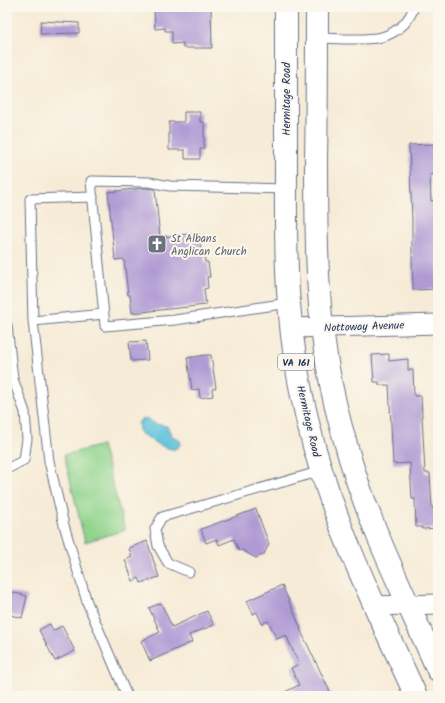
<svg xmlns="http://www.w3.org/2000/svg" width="445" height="703" font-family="Kalam,sans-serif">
<rect width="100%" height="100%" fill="#fbf7ec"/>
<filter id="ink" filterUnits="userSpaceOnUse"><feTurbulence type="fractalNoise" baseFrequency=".025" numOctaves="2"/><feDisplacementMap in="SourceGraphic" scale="8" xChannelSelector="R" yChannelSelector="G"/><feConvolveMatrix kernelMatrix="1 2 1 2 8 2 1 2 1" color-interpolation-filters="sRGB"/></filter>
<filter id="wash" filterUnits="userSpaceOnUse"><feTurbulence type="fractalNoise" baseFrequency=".012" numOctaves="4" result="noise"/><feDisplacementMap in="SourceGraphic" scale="16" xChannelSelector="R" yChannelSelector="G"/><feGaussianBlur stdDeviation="0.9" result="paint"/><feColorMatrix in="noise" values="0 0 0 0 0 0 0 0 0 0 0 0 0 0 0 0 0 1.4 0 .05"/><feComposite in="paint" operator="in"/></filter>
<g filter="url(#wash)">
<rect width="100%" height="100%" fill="#f6ebd6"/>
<path fill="#90d48d" stroke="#568276" d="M102,445L125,530L85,542L64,455Z"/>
<path fill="#5dc2da" stroke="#3c789c" d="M146,418L155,424L167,426L172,436C176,438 179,438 181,443C180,444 179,447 177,448C174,450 171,449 168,448C157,445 152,441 143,434L141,435C139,431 138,426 138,422H141V421L140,420Z"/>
<g id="blocks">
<path fill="#af9ad4" d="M172,7H211L212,48H183V43L172,44V31H165V28L155,29L154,10L172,9Z
M41,21L79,23V33L40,34Z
M184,112H200V122H204V149H200V159H185V150H169V122H184Z
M434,144L435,152H438V165H435V174L430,175L431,201L436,200V242H438V289L413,290L412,259V219L409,145Z
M144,188L155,189L160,237L199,233L201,251L204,250L205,262H208L210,277H207L208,288L204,289L206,305L132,313L130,295H128L124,259L115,260L108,192Z
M146,341L148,360L131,361L129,342Z
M389,354V361L408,359V370H413L414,396H421L425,473H430L432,508H438V528L422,529V527H416L415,499H412L410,463L393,464L389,385H379V382H374L372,355Z
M206,355H211L216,388L212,389L213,396L200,398L199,389L192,390L187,358Z
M256,509L269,544L264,554L256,558L242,550L239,551L234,539L219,545L217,539L206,543L201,529Z
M147,541L159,577L141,583L139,578L133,581L125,560L132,557L129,548Z
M282,585L301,629H300L332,696H277L299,685L291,668L299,664L286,635L277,639L268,621L262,624L257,612L253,614L247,601Z
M7,591L27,596L22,618L7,614Z
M161,603L172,627L207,611L214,625L189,635L192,642L150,661L141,641L160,632L149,608Z
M50,624L53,631L62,626L75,651L55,661L39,630Z"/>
</g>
</g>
<g filter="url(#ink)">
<use href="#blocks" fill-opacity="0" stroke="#687188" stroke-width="1"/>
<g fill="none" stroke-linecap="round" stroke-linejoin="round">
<g stroke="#687188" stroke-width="11">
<path id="lane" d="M317,38C328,38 339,39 351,39C373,39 388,40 405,23C409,18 412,13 414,7
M286,189L170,186L149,182L91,181L105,326L175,320L288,303
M93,197L30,199L33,321L49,461L64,525L87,602L127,696
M33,321L104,314
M7,325L13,379L25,412L27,439L24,460L7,469
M189,572L168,563L158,546L155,529L162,517L321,471"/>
</g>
<g stroke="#687188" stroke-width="21">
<path id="street" d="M291,328L438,324
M375,606L438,604"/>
</g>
<g stroke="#687188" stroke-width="24">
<path id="primary" d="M286,7C286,61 286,114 286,168C286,213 285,259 289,304C292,345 299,387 309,427C332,521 376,608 416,696
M317,7C317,57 317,108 316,158C316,203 316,248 319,292C322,343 331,393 345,441C366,520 405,596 438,670"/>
</g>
<use href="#lane" stroke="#fff" stroke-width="9"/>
<use href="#street" stroke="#fff" stroke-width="19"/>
<use href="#primary" stroke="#fff" stroke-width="22"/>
</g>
</g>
<defs>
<g id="church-square" transform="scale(1)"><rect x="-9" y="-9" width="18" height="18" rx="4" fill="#6b7280" stroke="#fbf7ec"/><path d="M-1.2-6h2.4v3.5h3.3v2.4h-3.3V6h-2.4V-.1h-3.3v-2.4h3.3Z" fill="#fff"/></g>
</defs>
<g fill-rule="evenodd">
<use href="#church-square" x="157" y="244"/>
</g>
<g text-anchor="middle" stroke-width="4" stroke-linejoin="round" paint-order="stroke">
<rect fill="#fbf7ec" stroke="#5e6b89" stroke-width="1" x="278" y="354" width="36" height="16" rx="3"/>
<g font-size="10" font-weight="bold" fill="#1b2f5e">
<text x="296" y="366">VA 161</text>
</g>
<g font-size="11" fill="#1b2f5e" stroke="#fbf7ec">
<text transform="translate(286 99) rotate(-90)" y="4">Hermitage Road</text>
<text transform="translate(364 326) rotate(-2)" y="4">Nottoway Avenue</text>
<text transform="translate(309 421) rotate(77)" y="4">Hermitage Road</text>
</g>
<g font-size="11" fill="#5b616d" stroke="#fbf7ec" text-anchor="start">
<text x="171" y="242">St Albans<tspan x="171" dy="13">Anglican Church</tspan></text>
</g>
</g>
<rect width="445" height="703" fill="none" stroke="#fbf7ec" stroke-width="24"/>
</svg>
